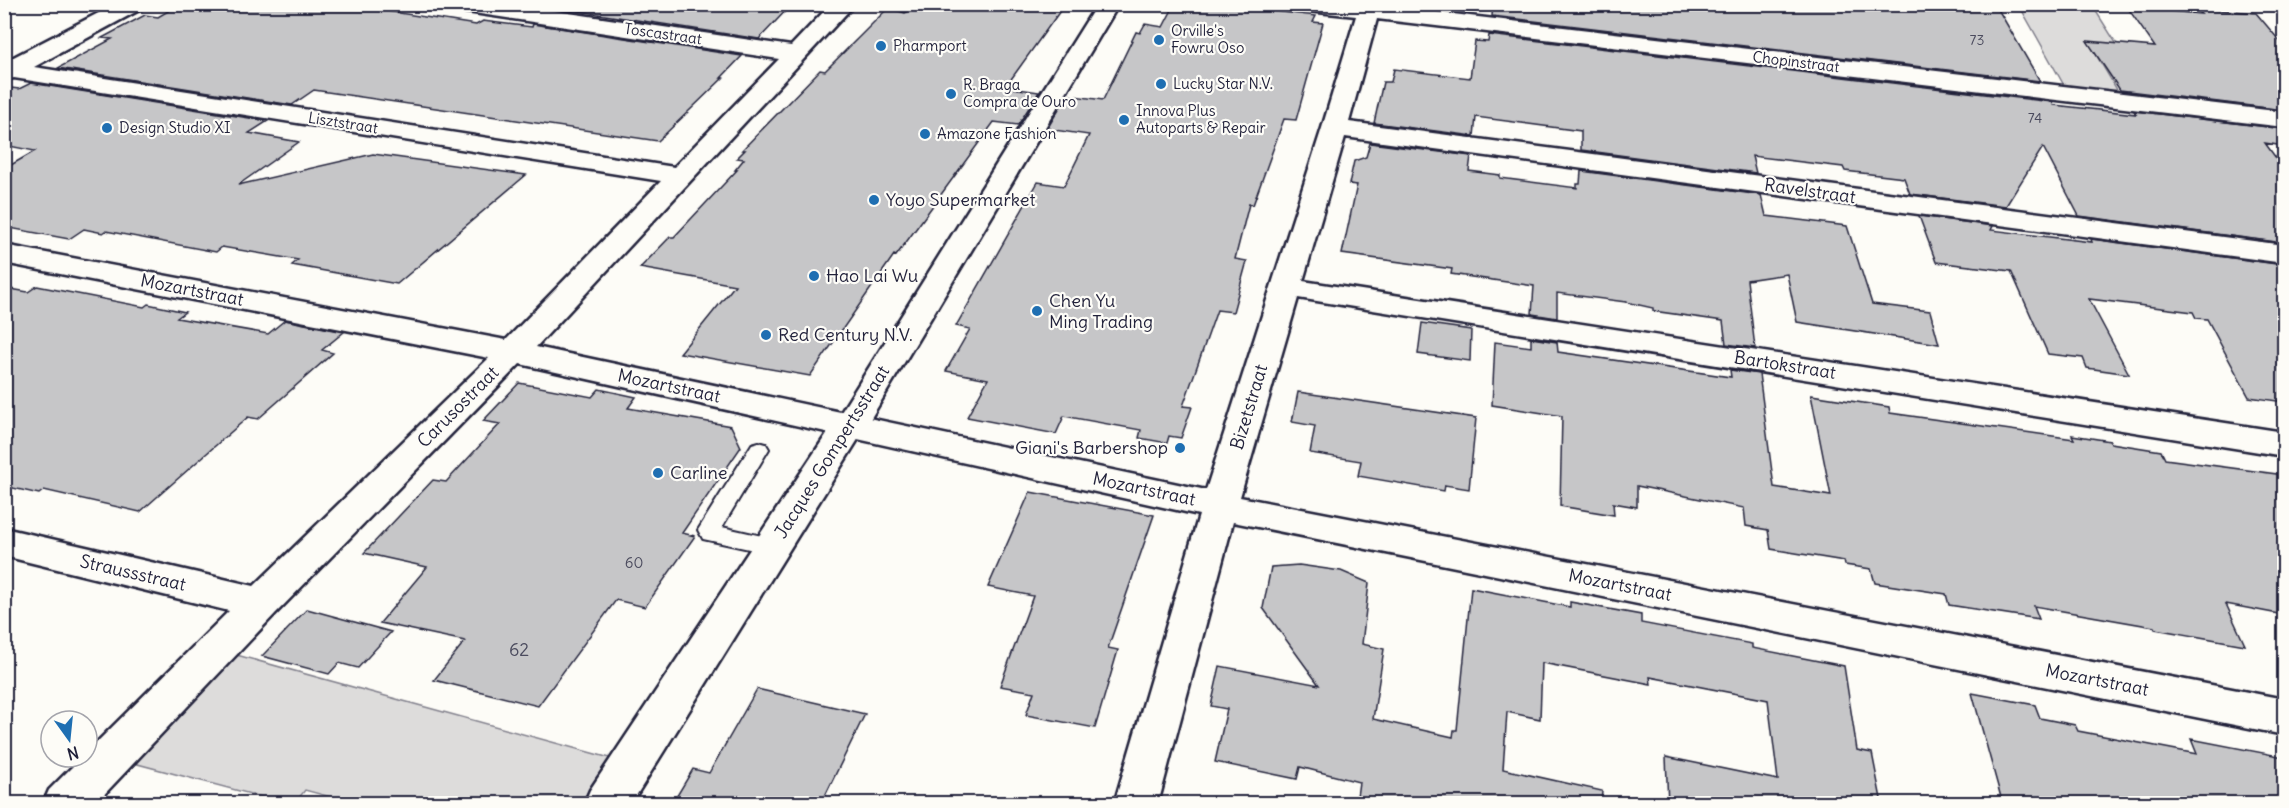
<svg xmlns="http://www.w3.org/2000/svg" width="2289" height="808" font-family="Delius,sans-serif">
<rect width="100%" height="100%" fill="#fdfcf7"/>
<filter id="ink" filterUnits="userSpaceOnUse"><feTurbulence type="fractalNoise" baseFrequency=".0167" numOctaves="2"/><feDisplacementMap in="SourceGraphic" scale="12" xChannelSelector="R" yChannelSelector="G"/><feConvolveMatrix kernelMatrix="1 2 1 2 8 2 1 2 1" color-interpolation-filters="sRGB"/></filter>
<g filter="url(#ink)">
<path fill="#dddcdb" stroke="#807f8b" stroke-width="1.5" d="M2019,5H2092L2118,46L2089,43L2119,93L2065,87Z
M233,654L610,758L580,804L353,803L305,790L295,803H285L130,762Z"/>
<path fill="#c6c6c8" stroke="#22223b" stroke-width="1.5" d="M180,4H342L476,25L483,21L532,27L533,24L742,56L721,78H723L658,141L314,90L292,105L58,68L112,39L102,38L145,15L158,17Z
M534,4H792L759,39Z
M914,4H1065L1009,82L1015,83L1012,88L1039,92L1018,125L994,122L896,256L894,255L810,376L680,353L735,285L640,268L670,237H674L737,170H735L744,159L737,158L745,150H742L820,70L825,71L888,8L905,13L913,9Z
M1175,4H1249L1248,8L1316,16L1313,22L1323,23L1296,120L1284,119L1253,205L1249,204L1235,259L1247,261L1233,312L1217,310L1183,406L1192,407L1181,438L1169,436L1167,443L1139,438L1141,430L1064,416L1056,434L967,417L988,379L946,371L970,329L956,326L1038,182L1064,186L1089,135L1047,129L1067,95L1103,100L1136,32L1140,33L1145,24L1163,27Z
M1493,4H1995L2040,81L1492,16Z
M2127,7L2201,14L2195,8L2256,13L2284,46V110L2120,90L2087,41L2155,47Z
M1489,35L2052,102L2054,105L2136,114L2134,111L2284,129V146L2265,143L2284,169V243L2079,216L2043,147L2006,206L1910,194L1904,178L1845,171L1843,167L1752,156L1756,173L1581,150V131L1476,117L1474,136L1374,123L1383,82H1391L1394,69L1470,78L1475,41L1488,42Z
M31,83L268,121L249,133L299,142L238,185L373,154L526,175L397,284L292,265L298,260L222,247L216,252L106,231L103,233L84,229L69,239L4,227V169L35,151L4,145V87L19,89Z
M1370,143L1471,156L1469,171L1500,175V178L1577,188V184H1580L1581,171L1761,195L1766,216L1847,226L1872,304L1930,311L1939,344L1797,322L1787,274L1747,280L1755,348L1726,344L1723,321L1653,311V308L1626,302L1557,293V318L1532,314L1534,286L1451,274L1452,269L1342,254L1357,185L1349,184L1354,161L1366,157Z
M1919,216L1993,226L1991,230L2092,242L2091,239L2284,265V402L2249,397L2207,319L2196,318L2193,312L2089,299L2129,374L2087,368L2083,358L2048,354L2011,271L1936,262Z
M37,286L144,307L148,304L185,312L177,318L268,334L285,320L344,332L322,350L333,353L258,419L248,417L140,512L44,490L39,494L4,486V288L28,292Z
M1422,323L1471,330L1470,361L1418,354Z
M1531,338L1557,342L1558,352L1731,377L1730,370L1759,374L1774,487L1831,496L1811,395L1889,407L1890,413L2074,439L2072,435L2110,441L2111,443L2161,451L2165,459L2284,475V615L2226,604L2245,645L2155,629L2154,627L2034,606L2039,619L1949,605L1946,594L1875,583L1871,569L1845,565L1844,561L1771,549L1768,530L1746,526L1744,508L1637,486V507L1613,503L1614,515L1560,506L1562,416L1492,405L1495,342L1531,347Z
M519,383L592,397L599,389L636,397L628,408L731,426L741,447L682,533L695,536L645,607L616,600L538,706L434,680L465,641L380,623L427,567L364,553L433,480L446,482L500,424L483,421Z
M1298,392L1476,418L1469,489L1445,485L1444,491L1358,476L1361,461L1310,453L1315,426L1292,422Z
M1030,492L1154,515L1108,648L1118,650L1095,728L1026,715L1034,692L1000,686L1033,596L988,587Z
M1299,565L1341,571L1369,583L1362,644L1384,649L1373,719L1453,737L1454,730H1457L1471,588L1570,607V602L1641,615V623L1752,644V648L1844,666L1857,750L1872,753L1882,804H1668L1666,757L1778,780L1768,700L1650,677L1651,684L1542,663L1540,719L1507,712L1503,769L1602,791L1601,804H1356L1359,782L1300,767L1297,779L1215,762L1227,709L1211,706L1220,666L1319,685L1263,608L1271,567Z
M307,609L391,632L358,668L339,663L329,674L262,656Z
M757,689L865,714L821,804H672L693,769L709,773Z
M1972,693L2035,705L2040,718L2075,725L2078,731L2197,754L2191,739L2284,757V804H2016L2002,801Z"/>
<g fill="none" stroke-linecap="round" stroke-linejoin="round">
<g stroke="#22223b" stroke-width="4">
<path id="service" d="M881,4H911L912,7L906,11Z
M759,442L766,444L769,449L722,527L780,540L783,546L780,552L772,554L703,539L698,530L752,444Z"/>
</g>
<g stroke="#22223b" stroke-width="5">
<path id="minor" d="M116,4H144L141,9L34,67L674,167L779,59L460,11L452,9L449,4H508L791,46L831,4H855L536,347L1206,490L1322,128L1356,16L1308,11L1300,9L1297,4H1368L2284,112V127L1377,19L1349,122L2284,245V263L1345,137L1303,281L2284,432V456L1298,298L1240,497L2284,699V735L1233,522L1158,804H1114L1199,515L520,364L275,614L95,804H43L49,790L82,757H87V752L229,611L4,556V528L254,586L489,358L4,263V245L506,340L661,181L14,78L4,80V62Z"/>
</g>
<g stroke="#22223b" stroke-width="5">
<path id="tertiary" d="M1097,4H1119L862,433L631,804H584L590,790L838,417Z
M2267,4H2284V11L2270,9Z"/>
</g>
<use href="#service" fill="#fdfcf7" fill-rule="evenodd"/>
<use href="#minor" fill="#fdfcf7" fill-rule="evenodd"/>
<use href="#tertiary" fill="#fdfcf7" fill-rule="evenodd"/>
</g>
</g>
<g fill="#1f6fb2" stroke="#fdfcf7" stroke-width="2">
<circle cx="1159" cy="40" r="6"/>
<circle cx="881" cy="46" r="6"/>
<circle cx="1161" cy="84" r="6"/>
<circle cx="951" cy="94" r="6"/>
<circle cx="1124" cy="120" r="6"/>
<circle cx="107" cy="128" r="6"/>
<circle cx="925" cy="134" r="6"/>
<circle cx="874" cy="200" r="6"/>
<circle cx="814" cy="276" r="6"/>
<circle cx="1037" cy="311" r="6"/>
<circle cx="766" cy="335" r="6"/>
<circle cx="1180" cy="448" r="6"/>
<circle cx="658" cy="473" r="6"/>
</g>
<g text-anchor="middle" stroke-width="4.5" stroke-linejoin="round" paint-order="stroke">
<g font-size="14" fill="#4b4b5e">
<text x="1977" y="45">73</text>
<text x="2035" y="123">74</text>
</g>
<g font-size="15" fill="#22223b" stroke="#fdfcf7" text-anchor="start">
<text x="1171" y="36">Orville's<tspan x="1171" dy="17">Fowru Oso</tspan></text>
<text x="893" y="51">Pharmport</text>
<text x="1173" y="89">Lucky Star N.V.</text>
<text x="963" y="90">R. Braga<tspan x="963" dy="17">Compra de Ouro</tspan></text>
<text x="1136" y="116">Innova Plus<tspan x="1136" dy="17">Autoparts &amp; Repair</tspan></text>
<text x="119" y="133">Design Studio XI</text>
<text x="937" y="139">Amazone Fashion</text>
</g>
<g font-size="15" fill="#22223b" stroke="#fdfcf7">
<text transform="translate(663 34) rotate(8)" y="5">Toscastraat</text>
<text transform="translate(1796 62) rotate(7)" y="5">Chopinstraat</text>
<text transform="translate(343 123) rotate(9)" y="5">Lisztstraat</text>
</g>
<g font-size="15" fill="#4b4b5e">
<text x="634" y="568">60</text>
</g>
<g font-size="18" fill="#22223b" stroke="#fdfcf7">
<text transform="translate(1810 191) rotate(8)" y="6">Ravelstraat</text>
<text transform="translate(192 290) rotate(11)" y="6">Mozartstraat</text>
<text transform="translate(1785 365) rotate(9)" y="6">Bartokstraat</text>
<text transform="translate(669 386) rotate(12)" y="6">Mozartstraat</text>
<text transform="translate(458 407) rotate(-45)" y="6">Carusostraat</text>
<text transform="translate(1249 407) rotate(-73)" y="6">Bizetstraat</text>
<text transform="translate(832 452) rotate(-58)" y="6">Jacques Gompertsstraat</text>
<text transform="translate(1144 489) rotate(12)" y="6">Mozartstraat</text>
<text transform="translate(133 573) rotate(13)" y="6">Straussstraat</text>
<text transform="translate(1620 585) rotate(11)" y="6">Mozartstraat</text>
<text transform="translate(2097 680) rotate(11)" y="6">Mozartstraat</text>
</g>
<g font-size="18" fill="#22223b" stroke="#fdfcf7" text-anchor="start">
<text x="886" y="206">Yoyo Supermarket</text>
<text x="826" y="282">Hao Lai Wu</text>
<text x="1049" y="307">Chen Yu<tspan x="1049" dy="21">Ming Trading</tspan></text>
<text x="778" y="341">Red Century N.V.</text>
<text x="1168" y="454" text-anchor="end">Giani's Barbershop</text>
<text x="670" y="479">Carline</text>
</g>
<g font-size="18" fill="#4b4b5e">
<text x="519" y="656">62</text>
</g>
</g>
<rect width="2289" height="808" fill="none" stroke="#fdfcf7" stroke-width="24"/>
<rect x="12" y="12" width="2265" height="784" fill="none" stroke="#22223b" stroke-width="2" filter="url(#ink)"/>
<g transform="translate(69 739) rotate(165)"><circle r="28" fill="#fdfcf7" stroke="#a5a5ac" stroke-width="1.5"/>
<path d="M0-4.5L10 22L0 15L-10 22Z" fill="#1f6fb2"/>
<text y="-9" font-size="16" font-weight="bold" text-anchor="middle" fill="#22223b">N</text>
</g>
</svg>
